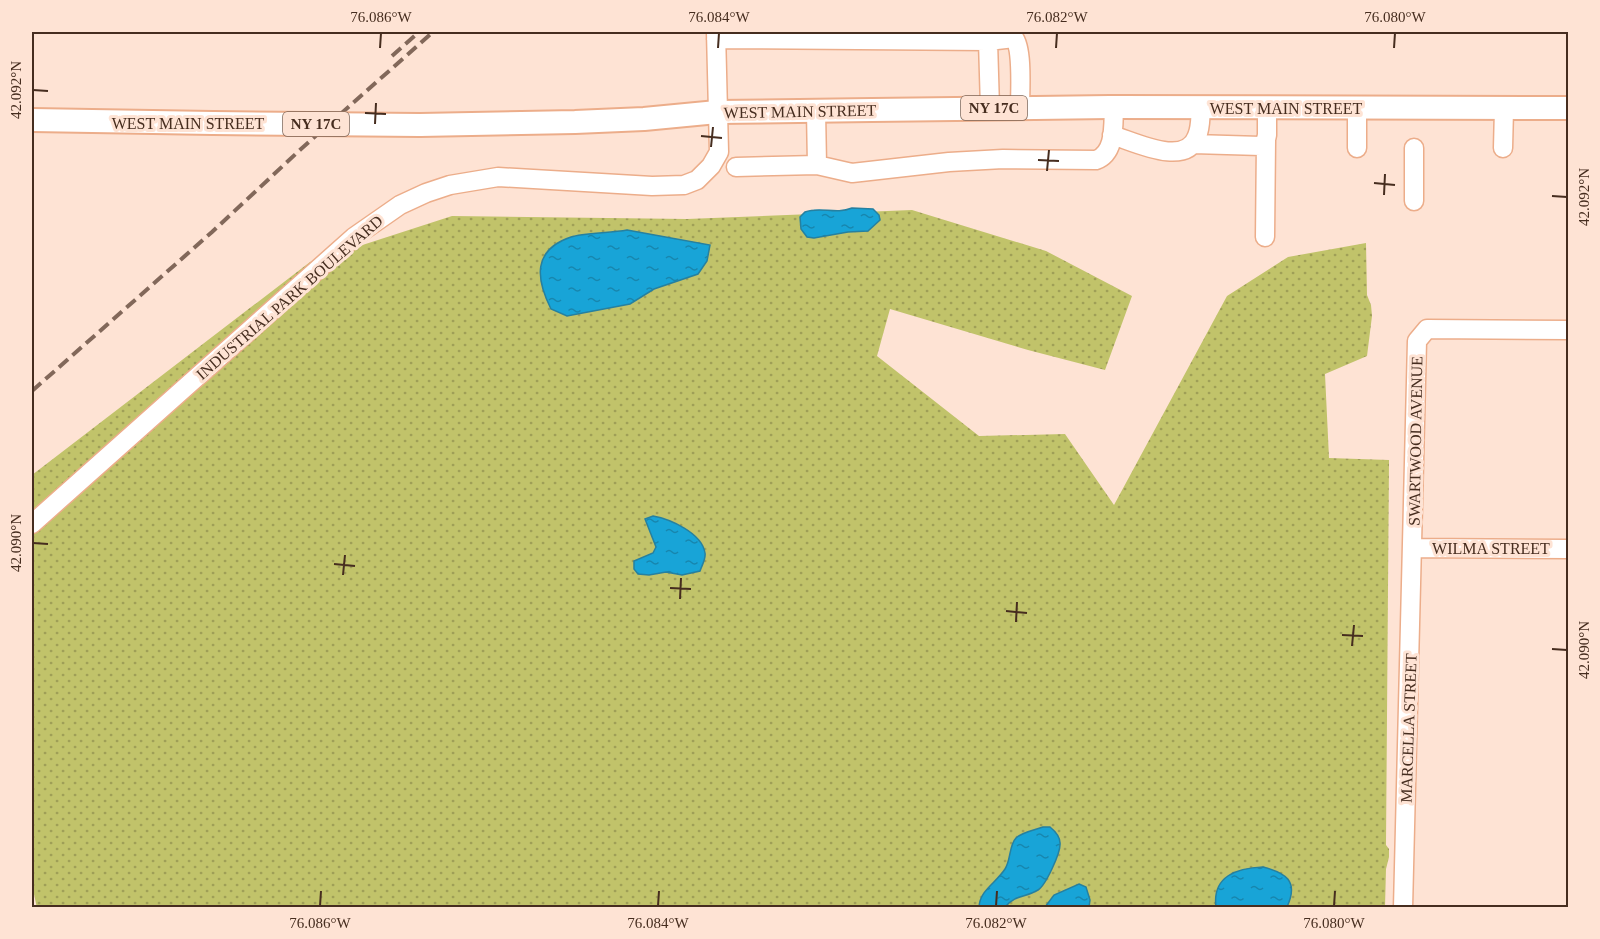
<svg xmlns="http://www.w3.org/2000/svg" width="1600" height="939" font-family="Georgia,serif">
<defs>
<pattern id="grass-dots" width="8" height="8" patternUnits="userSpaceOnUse" patternTransform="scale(1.5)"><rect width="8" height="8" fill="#c1c36a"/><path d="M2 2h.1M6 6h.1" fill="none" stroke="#9f9f57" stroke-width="1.8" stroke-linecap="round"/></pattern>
<pattern id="water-ripples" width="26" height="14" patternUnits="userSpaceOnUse" patternTransform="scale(1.5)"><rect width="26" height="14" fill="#18a4d7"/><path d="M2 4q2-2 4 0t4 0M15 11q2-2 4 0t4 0" fill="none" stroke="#1786ae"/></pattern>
</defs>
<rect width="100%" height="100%" fill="#fee3d4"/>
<path fill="url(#grass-dots)" d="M912,210L1046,251L1132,296L1105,370L1028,350L890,309L877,356L979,436L1065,434L1114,505L1227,296L1288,257L1366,243L1367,295L1371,305L1372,316L1367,356L1325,374L1329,458L1389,460L1386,845L1389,849V857L1386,869L1385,907L37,908L32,885V475L310,262L452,216L687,219Z"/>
<path fill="url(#water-ripples)" stroke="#2680a0" stroke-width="1.5" d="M852,208L873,209L879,215L880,220L868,231L848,232L814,238L807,237L801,229L800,217L805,212C821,206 835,215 852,208Z
M627,230L710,245L707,261L698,274L654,289L630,304L567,316L551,309C536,279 532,250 571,237C583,233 612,233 627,230Z
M653,516C670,519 702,533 705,553C706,559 702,565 700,571L682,575L666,572L649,575L638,574L634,569V561L653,553L656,547L645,519Z
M1043,827H1050C1055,831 1060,836 1060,843C1061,852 1046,885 1038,890C1025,898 1016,894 1005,907H979C980,890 996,883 1005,869C1011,860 1009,845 1016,838C1022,832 1035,830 1043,827Z
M1263,867C1286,873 1299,881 1287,907H1216C1212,876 1237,868 1263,867Z
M1079,884L1086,887L1090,900L1089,907H1045L1054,895Z"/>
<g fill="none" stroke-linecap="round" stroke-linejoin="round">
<g stroke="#ecad8a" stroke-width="21">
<path id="minor" d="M716,39L988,41L1014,38C1023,49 1020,92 1020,108
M988,41L990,108
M816,111L817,165
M1112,135C1135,142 1186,168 1197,136C1201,127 1200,117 1201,108
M1193,144L1261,146L1265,144L1267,135V108
M1357,148V108
M1414,148V201
M1503,148L1504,109
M736,167L817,165L852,173L949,162L1003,159L1096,160C1116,153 1113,124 1114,107
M1265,237L1266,141
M32,524L354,237L400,205L426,193L450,185L498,177L652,186L684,185L697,180L711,166L719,152L716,32
M1413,548L1568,549
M1403,908L1417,341L1427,329L1568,330"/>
</g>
<g stroke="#ecad8a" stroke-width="26">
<path id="major" d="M32,120L213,123
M420,125L575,122L644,119L717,112L872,110L1110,107L1568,108"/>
</g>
<use href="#minor" stroke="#fff" stroke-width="18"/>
<use href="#major" stroke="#fff" stroke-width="22"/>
<path stroke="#82685a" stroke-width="4" stroke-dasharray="12 6" stroke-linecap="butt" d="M392,56L419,32
M32,391L212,232L301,149L433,32"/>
<g stroke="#ecad8a" stroke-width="26" stroke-linecap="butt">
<path id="major-bridge" d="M213,123L420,125"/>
</g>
<use href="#major-bridge" stroke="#fff" stroke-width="22"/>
</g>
<path fill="none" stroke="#462d1f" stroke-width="2" d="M380,48L381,33M718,48L719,33M1056,48L1057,33M1394,48L1395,33M33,90L48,91M365,113L386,114M375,124L376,103M701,136L722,138M711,147L713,127M1038,160L1059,161M1047,171L1049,150M1374,183L1395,185M1384,195L1385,174M1552,196L1567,197M33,543L48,544M334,564L355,566M343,575L345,555M670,588L691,589M680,599L681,578M1006,611L1027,613M1016,622L1017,602M1342,635L1363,636M1352,646L1354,625M1552,649L1567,650M320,906L321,891M658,906L659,891M996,906L997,891M1334,906L1335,891"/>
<g text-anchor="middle" stroke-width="6" stroke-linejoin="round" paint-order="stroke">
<g fill="#fee3d4" stroke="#7d6455" stroke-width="1.5">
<rect x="961" y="96" width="66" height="24" rx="4.5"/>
<rect x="283" y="112" width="66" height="24" rx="4.5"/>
</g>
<g font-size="15" font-weight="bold" fill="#462d1f">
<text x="994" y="113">NY 17C</text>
<text x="316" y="129">NY 17C</text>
</g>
<g font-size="16" fill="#462d1f" stroke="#fee3d4">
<text x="1286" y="114">WEST MAIN STREET</text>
<text transform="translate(800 111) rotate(-1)" y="6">WEST MAIN STREET</text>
<text x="188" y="129">WEST MAIN STREET</text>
<text transform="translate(289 297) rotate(-41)" y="6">INDUSTRIAL PARK BOULEVARD</text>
<text transform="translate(1415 441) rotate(-89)" y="6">SWARTWOOD AVENUE</text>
<text x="1491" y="554">WILMA STREET</text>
<text transform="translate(1408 728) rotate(-88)" y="6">MARCELLA STREET</text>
</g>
</g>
<rect width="1600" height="939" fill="none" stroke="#fee3d4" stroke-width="66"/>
<rect x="33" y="33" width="1534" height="873" fill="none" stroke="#462d1f" stroke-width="2"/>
<g font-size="15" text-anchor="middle" fill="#462d1f">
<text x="381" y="22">76.086°W</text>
<text x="719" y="22">76.084°W</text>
<text x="1057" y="22">76.082°W</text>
<text x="1395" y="22">76.080°W</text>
<text transform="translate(16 90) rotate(-90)" y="5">42.092°N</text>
<text transform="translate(1584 197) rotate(-90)" y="5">42.092°N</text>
<text transform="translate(16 543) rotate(-90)" y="5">42.090°N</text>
<text transform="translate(1584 650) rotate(-90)" y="5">42.090°N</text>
<text x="320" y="928">76.086°W</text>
<text x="658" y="928">76.084°W</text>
<text x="996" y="928">76.082°W</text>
<text x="1334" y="928">76.080°W</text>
</g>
</svg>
